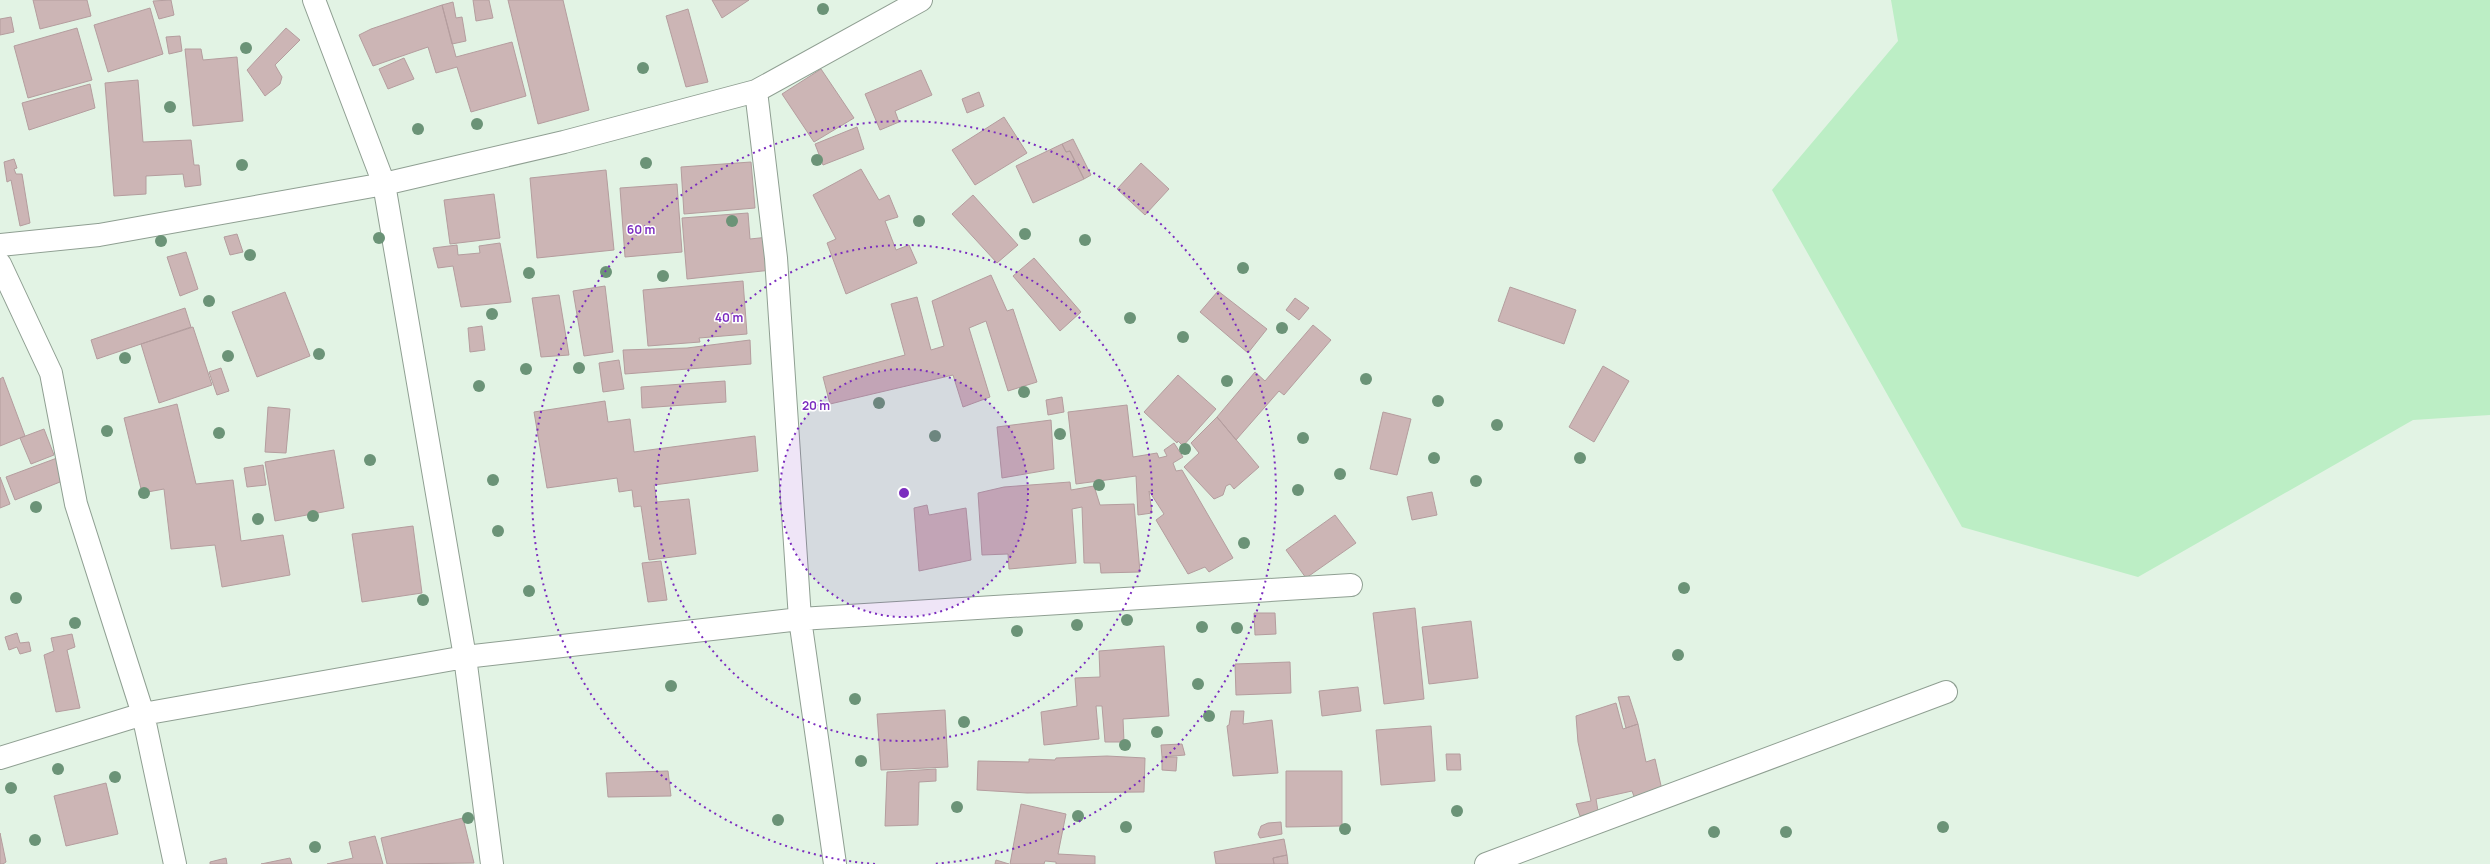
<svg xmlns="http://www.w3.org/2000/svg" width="2490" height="864" font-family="Manrope,sans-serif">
<rect width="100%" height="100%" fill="#e2f3e4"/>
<path fill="#bceec5" d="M1891,0H2490V415L2413,420L2138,577L1962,527L1772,190L1898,41Z"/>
<path fill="#ccb5b5" stroke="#b49d9e" d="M33,0H87L91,16L40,29Z
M171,0L174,15L159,19L153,1Z
M473,0H489L493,18L476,21Z
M508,0H563L589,110L538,124Z
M712,0H749L722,18Z
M453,2L456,18L462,17L466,41L452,44L442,5Z
M442,5L456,57L512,42L526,96L471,112L457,67L436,73L428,47L373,66L359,35L371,29Z
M150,8L163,54L108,72L94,25Z
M688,9L708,82L686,87L666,16Z
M11,17L14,32L0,35V19Z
M77,28L92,80L28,98L14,46Z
M286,28L300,40L275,65L282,77L280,84L265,96L247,70Z
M180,36L182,51L169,54L166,37Z
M185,49H201L203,60L237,57L243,121L193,126Z
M404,58L414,79L388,89L379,69Z
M821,69L854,118L814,142L782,94Z
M921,70L932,95L895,111L899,122L880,130L865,94Z
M138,80L143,142L191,140L194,165H199L201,185L185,187L183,174L146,176V194L114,196L105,83Z
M90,84L95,108L29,130L22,103Z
M979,92L984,106L967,113L962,99Z
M1004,117L1027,153L975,185L952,150Z
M857,127L864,149L823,165L815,144Z
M1073,139L1091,175L1084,179L1070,151L1066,152L1062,144Z
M1062,144L1066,152L1070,151L1084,179L1033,203L1016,166Z
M14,159L17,168L14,169L16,174H22L30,223L20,226L11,180L7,182L4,162Z
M751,162L755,208L684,214L681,167Z
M1141,163L1169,189L1145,215L1117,189Z
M861,169L879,200L889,195L898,217L885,221L896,250L909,245L917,263L846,294L827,243L836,239L813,195Z
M606,170L614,250L537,258L530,178Z
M677,184L682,252L625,257L620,188Z
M494,194L500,238L450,244L444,200Z
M973,195L1018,245L997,263L952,214Z
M748,213L750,239L769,237L772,270L687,279L682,218Z
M237,234L243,252L230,255L224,237Z
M500,243L511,302L461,307L453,266L438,268L433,248L457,245L458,255L480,253L479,246Z
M186,252L198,289L180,296L167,257Z
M1034,258L1081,312L1060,331L1013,276Z
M991,275L1007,311L1013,309L1037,382L1008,391L986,321L969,328L990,397L963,407L953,375L830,404L823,377L905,355L891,304L917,297L931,350L944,346L932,301Z
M743,281L747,334L699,338L700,342L648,346L643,290Z
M605,286L613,352L584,356L573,291Z
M1510,287L1576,310L1564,344L1498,321Z
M1218,291L1267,329L1248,353L1200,312Z
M285,292L310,356L257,377L232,312Z
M559,295L569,355L541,357L532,298Z
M1295,298L1309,308L1299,320L1286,310Z
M185,308L191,327L97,359L91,340Z
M1313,325L1331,340L1284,395L1279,391L1236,440L1217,417L1255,372L1265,381Z
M482,326L485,350L470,352L468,328Z
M193,327L212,385L159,403L141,344Z
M750,340L751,364L625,374L623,350L687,348Z
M619,360L624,389L603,392L599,363Z
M1603,366L1629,381L1594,442L1569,427Z
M221,368L229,391L217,395L209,372Z
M1178,375L1216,409L1183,446L1178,441L1177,443L1144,412Z
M3,377L25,436L0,446V379Z
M725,381L726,402L642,408L641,387Z
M1062,397L1064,412L1048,415L1046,400Z
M605,401L608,422L630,419L634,452L755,436L758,471L654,485L657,502L689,499L696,554L649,560L641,506L634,507L632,490L619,492L617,478L547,488L534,412Z
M177,404L196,484L233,480L241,541L283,535L290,575L222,587L215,545L171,549L164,489L142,493L124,418Z
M1127,405L1133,457L1157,453L1159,458L1167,456L1164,450L1174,443L1183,457L1173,463L1176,471L1182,470L1233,558L1209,572L1205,567L1188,574L1156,520L1164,514L1149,491L1152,513L1138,515L1136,476L1076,484L1068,412Z
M268,407L290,409L286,453L265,452Z
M1383,412L1411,419L1397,475L1370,469Z
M1217,417L1259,467L1234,489L1230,484L1226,486L1223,495L1214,499L1184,467L1199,453L1191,443Z
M1051,420L1054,469L1002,478L997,427Z
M44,429L54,455L31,464L20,438Z
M334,450L344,508L275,521L265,462Z
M57,458L65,480L15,500L6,477Z
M263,465L266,485L247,487L244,468Z
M0,477L10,504L0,508Z
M1070,482L1071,490L1094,486L1100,505L1134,504L1140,572L1101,573L1100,563H1084L1082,507L1072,509L1076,563L1009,569L1008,554L982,555L978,493L1004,487Z
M1432,492L1437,515L1412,520L1407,497Z
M927,505L929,515L966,508L971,560L919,571L914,508Z
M1335,515L1356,543L1306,578L1286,550Z
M413,526L422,593L362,602L352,534Z
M661,561L667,600L648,602L642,563Z
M1415,608L1424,699L1384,704L1373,613Z
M1254,613H1275L1276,634L1255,635Z
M1471,621L1478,678L1429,684L1422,627Z
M17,633L20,643L29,642L31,651L20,654L17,647L9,650L5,637Z
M72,634L75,647L67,650L80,708L56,712L44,655L54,651L51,638Z
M1164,646L1169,716L1123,719L1124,742H1105L1102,706H1096L1099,739L1044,745L1041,712L1077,706L1075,678L1100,677L1099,651Z
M1290,662L1291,693L1236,695L1235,664Z
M1358,687L1361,711L1322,716L1319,691Z
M1629,696L1638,724L1626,728L1618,697Z
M1616,703L1623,729L1638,724L1646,762L1655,759L1662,790L1635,799L1632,791L1596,799L1598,811L1580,816L1576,804L1591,801L1578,742L1576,716Z
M945,710L948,767L881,770L877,714Z
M1231,711H1244L1243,724L1272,720L1278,773L1233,776L1227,726L1229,725Z
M1431,726L1435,781L1381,785L1376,730Z
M1182,744L1185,755L1162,757L1161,745Z
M1446,754H1460L1461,770H1447Z
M1107,756L1145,758L1144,792L1027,793L977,790L978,761L1029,762V759L1055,760L1056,758Z
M1162,757H1177L1176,771L1162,770Z
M936,769V781L919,782L918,825L885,826L887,772Z
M668,771L671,796L608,797L606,773Z
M1286,771H1342V826L1286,827Z
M106,783L118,834L66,846L54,796Z
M1021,804L1066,814L1058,854L1095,856V864H1056V862L1045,861L1044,864H1010Z
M463,818L474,863L387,864L381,838Z
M1281,822L1282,834L1260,838L1258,834L1261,826L1268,823Z
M0,833L6,862L3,864H0Z
M375,836L383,864H327L353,858L349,842Z
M1284,839L1287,855L1273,858L1274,864H1216L1214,852Z
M1287,855L1288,864H1274L1273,858Z
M226,858L227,864H210V862Z
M290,858L292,864H261Z
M996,860L1009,864H995Z"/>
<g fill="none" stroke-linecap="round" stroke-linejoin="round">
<g stroke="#8f9f92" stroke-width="24">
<path id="street" d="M314,0L384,184L465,657L492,864
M756,91L776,258L800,619L835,864
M0,245L99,235L384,184L564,142L756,91L921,0
M0,264L51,373L76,504L143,714L175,864
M0,758L143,714L465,657L800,619L1351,585
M1486,864L1946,692"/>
</g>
<use href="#street" stroke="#fff" stroke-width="22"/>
</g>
<g fill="#6b9377">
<circle cx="823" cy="9" r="6"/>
<circle cx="246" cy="48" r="6"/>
<circle cx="643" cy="68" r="6"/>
<circle cx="170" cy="107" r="6"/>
<circle cx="477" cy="124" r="6"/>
<circle cx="418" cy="129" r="6"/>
<circle cx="817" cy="160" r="6"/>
<circle cx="646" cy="163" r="6"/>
<circle cx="242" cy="165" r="6"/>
<circle cx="732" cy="221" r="6"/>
<circle cx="919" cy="221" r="6"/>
<circle cx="1025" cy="234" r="6"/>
<circle cx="379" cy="238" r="6"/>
<circle cx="1085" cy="240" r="6"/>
<circle cx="161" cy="241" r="6"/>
<circle cx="250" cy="255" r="6"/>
<circle cx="1243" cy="268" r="6"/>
<circle cx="606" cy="272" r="6"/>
<circle cx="529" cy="273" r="6"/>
<circle cx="663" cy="276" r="6"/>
<circle cx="209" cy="301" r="6"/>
<circle cx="492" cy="314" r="6"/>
<circle cx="1130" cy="318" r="6"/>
<circle cx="1282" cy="328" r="6"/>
<circle cx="1183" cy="337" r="6"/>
<circle cx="319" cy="354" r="6"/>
<circle cx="228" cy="356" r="6"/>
<circle cx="125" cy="358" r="6"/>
<circle cx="579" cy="368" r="6"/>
<circle cx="526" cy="369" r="6"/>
<circle cx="1366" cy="379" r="6"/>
<circle cx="1227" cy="381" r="6"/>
<circle cx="479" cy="386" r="6"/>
<circle cx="1024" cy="392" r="6"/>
<circle cx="1438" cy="401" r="6"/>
<circle cx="879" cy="403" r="6"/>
<circle cx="1497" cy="425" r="6"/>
<circle cx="107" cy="431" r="6"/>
<circle cx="219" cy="433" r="6"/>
<circle cx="1060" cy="434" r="6"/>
<circle cx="935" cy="436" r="6"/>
<circle cx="1303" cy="438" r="6"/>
<circle cx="1185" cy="449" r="6"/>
<circle cx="1434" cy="458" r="6"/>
<circle cx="1580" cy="458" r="6"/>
<circle cx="370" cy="460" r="6"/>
<circle cx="1340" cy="474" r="6"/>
<circle cx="493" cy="480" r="6"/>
<circle cx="1476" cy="481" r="6"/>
<circle cx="1099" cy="485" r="6"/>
<circle cx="1298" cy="490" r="6"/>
<circle cx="144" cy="493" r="6"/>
<circle cx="36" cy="507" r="6"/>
<circle cx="313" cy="516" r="6"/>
<circle cx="258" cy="519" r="6"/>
<circle cx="498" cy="531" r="6"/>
<circle cx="1244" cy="543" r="6"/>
<circle cx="1684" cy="588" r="6"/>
<circle cx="529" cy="591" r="6"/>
<circle cx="16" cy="598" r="6"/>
<circle cx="423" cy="600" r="6"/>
<circle cx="1127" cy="620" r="6"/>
<circle cx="75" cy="623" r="6"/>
<circle cx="1077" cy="625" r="6"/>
<circle cx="1202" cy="627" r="6"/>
<circle cx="1237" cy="628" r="6"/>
<circle cx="1017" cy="631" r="6"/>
<circle cx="1678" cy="655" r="6"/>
<circle cx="1198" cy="684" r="6"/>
<circle cx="671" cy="686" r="6"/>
<circle cx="855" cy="699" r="6"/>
<circle cx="1209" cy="716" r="6"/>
<circle cx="964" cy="722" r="6"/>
<circle cx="1157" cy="732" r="6"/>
<circle cx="1125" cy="745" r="6"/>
<circle cx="861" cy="761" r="6"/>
<circle cx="58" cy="769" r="6"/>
<circle cx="115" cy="777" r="6"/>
<circle cx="11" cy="788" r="6"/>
<circle cx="957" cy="807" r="6"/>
<circle cx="1457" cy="811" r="6"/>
<circle cx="1078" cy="816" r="6"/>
<circle cx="468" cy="818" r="6"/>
<circle cx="778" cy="820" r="6"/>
<circle cx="1126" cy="827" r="6"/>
<circle cx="1943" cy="827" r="6"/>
<circle cx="1345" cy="829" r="6"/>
<circle cx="1714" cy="832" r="6"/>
<circle cx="1786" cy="832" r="6"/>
<circle cx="35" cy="840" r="6"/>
<circle cx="315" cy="847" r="6"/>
</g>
<circle cx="904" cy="493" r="124" fill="#7b2cbf" fill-opacity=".12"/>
<g fill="none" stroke="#7b2cbf" stroke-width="2" stroke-dasharray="2 4">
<circle cx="904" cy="493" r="124"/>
<circle cx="904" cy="493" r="248"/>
<path d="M875 864A372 372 0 1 1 933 864"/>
</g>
<circle cx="904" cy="493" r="6" fill="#7b2cbf" stroke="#fff" stroke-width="2"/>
<g font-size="12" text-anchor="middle" font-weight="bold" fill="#7b2cbf" stroke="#fff" stroke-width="3" stroke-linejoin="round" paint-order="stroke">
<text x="641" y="234">60 m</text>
<text x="729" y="322">40 m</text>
<text x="816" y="410">20 m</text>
</g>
</svg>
